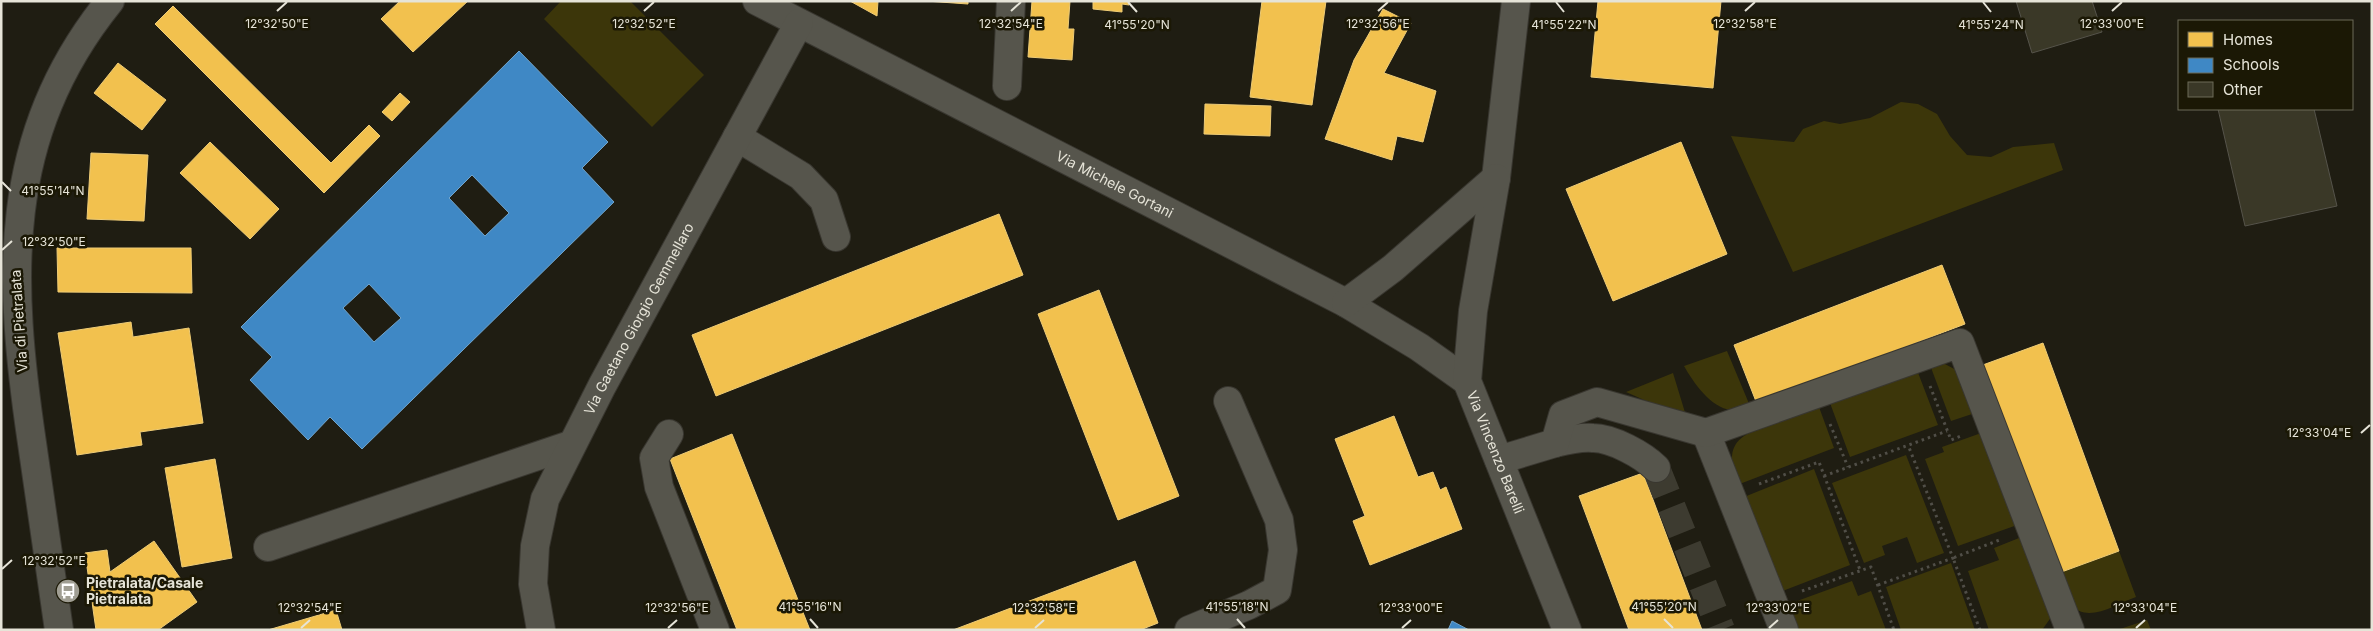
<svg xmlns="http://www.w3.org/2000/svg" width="2373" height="631" font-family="Inter,sans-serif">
<rect width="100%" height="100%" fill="#1f1d12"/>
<path fill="#3c360a" d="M561,1H630L704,75L652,127L544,19Z
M1901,102L1918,104L1937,114L1950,136L1967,155L1991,157L2013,147L2054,143L2063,170L1793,272L1731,136L1794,142L1803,129L1824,121L1840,124L1870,118Z
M1727,351L1750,406C1744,407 1737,411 1731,410C1711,408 1693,382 1684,366Z
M1943,363L1958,371L1978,412L1951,421L1930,365Z
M1917,370L1938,425L1850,457L1830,403Z
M1673,373L1687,419L1626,392Z
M1819,407L1834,448L1737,485C1725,446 1734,437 1770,424C1786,418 1803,413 1819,407Z
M1984,432L2020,524L1958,546L1925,459L1944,452L1942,447Z
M1906,455L1944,553L1917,563L1907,537L1882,546L1885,555L1864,563L1832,483Z
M1814,469L1850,565L1780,592L1744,497Z
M2024,536L2052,616L2042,630H1989L1968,571L1999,560L1994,548Z
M2119,551L2136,597C2117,604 2087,624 2072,605C2065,597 2061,584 2056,574Z
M1951,563L1975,630H1901L1886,587Z
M1852,581L1858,596L1871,591L1886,630H1796L1786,605Z
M2147,620L2151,630H2117Z"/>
<path fill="#f2c14e" stroke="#ec7" d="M400,1H468L413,52L381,19Z
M850,1H878L877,16Z
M926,1H968V4Z
M1032,1H1070L1068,29H1074L1072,60L1028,57Z
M1093,1H1129V5L1122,4V12L1093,9Z
M1262,1H1326L1312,105L1250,97Z
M1598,1H1721L1713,88L1591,77Z
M173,6L331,163L369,125L380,136L324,193L155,24Z
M1383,9L1411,23L1384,73L1436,91L1423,142L1397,136L1392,160L1325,139L1354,60Z
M118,63L166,100L142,130L94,93Z
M400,93L410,102L392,121L382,112Z
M1205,104L1271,106L1270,136L1204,134Z
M210,142L279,209L250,239L180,173Z
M1681,142L1727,254L1613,301L1566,189Z
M91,153L148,155L144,221L87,219Z
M999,214L1023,275L716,396L692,335Z
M57,248H191L192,293L58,292Z
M1942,265L1965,324L1757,404L1734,345Z
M1099,290L1179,496L1118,520L1038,314Z
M131,322L133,337L189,328L203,423L140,432L142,445L77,455L58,333Z
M2043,343L2119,551L2056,574L1980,366Z
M1394,416L1418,477L1433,472L1440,490L1446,487L1462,529L1370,565L1353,521L1365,516L1335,439Z
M732,434L810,630H737L670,459Z
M215,459L232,558L182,567L165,468Z
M1643,473L1702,630H1629L1579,496Z
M154,541L197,602L158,630H96L85,553L107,550L110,572Z
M1135,561L1158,623L1140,630H953Z
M336,610L342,630H268Z"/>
<path fill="#3f88c5" stroke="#71a4cb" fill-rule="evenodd" d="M519,51L608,142L582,168L614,202L362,449L330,417L308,440L250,380L272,357L241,327ZM472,175L509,213L485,236L449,198ZM369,284L401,318L374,342L343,308Z
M1452,621L1469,630H1448Z"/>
<path fill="#3a3827" stroke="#55534a" d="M2016,1H2092L2102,32L2032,53Z
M2218,109H2314L2337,206L2245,226Z"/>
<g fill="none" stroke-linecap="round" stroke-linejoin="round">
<path stroke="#3d3b30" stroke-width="28" stroke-dasharray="28 14" stroke-linecap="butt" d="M1656,468L1721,630"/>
<g stroke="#393730" stroke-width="30">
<g id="minor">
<path id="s1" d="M757,1L1346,303L1419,347L1467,381"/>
<path id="s2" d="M1516,1L1496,178L1473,311L1467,381L1567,630"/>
<path d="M1007,86L1011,1"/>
<path d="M737,137L801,176L824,200L836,237"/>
<path d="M1346,303L1393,268L1496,178"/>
<path d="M1706,433L1784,630"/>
<path d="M669,434L654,458L659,487L715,630"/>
<path d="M1555,443C1567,440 1580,437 1593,438C1612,438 1643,455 1656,468"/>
<path d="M1499,460L1555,443L1563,415L1597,402L1706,433L1960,343L2070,630"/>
<path d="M268,547L570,445"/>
<path d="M59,630C50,567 41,505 32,443C8,280 0,137 110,1"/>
<path id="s3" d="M541,630L533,584L535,546L545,499L602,386L799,23"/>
<path d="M1189,630L1249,605L1277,590L1283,550L1279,520L1228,401"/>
</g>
</g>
<path stroke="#504e47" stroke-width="3" stroke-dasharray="2.5 4" stroke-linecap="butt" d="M1930,386L1951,440L1961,436
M1830,424L1848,467
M1824,476L1947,431
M1759,484L1819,462L1860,570
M1878,585L1953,558L1908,445
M1802,591L1871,567L1894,630
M1980,630L1953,558L2002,539"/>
<use href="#minor" stroke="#56554c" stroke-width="28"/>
</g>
<path fill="none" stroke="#e6e4d8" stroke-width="2" d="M1128,2L1137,12M1556,2L1564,12M1983,2L1991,12M277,11L287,2M644,11L654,2M1011,11L1021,2M1378,11L1388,2M1745,11L1755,2M2112,11L2122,2M2,182L11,191M2,250L12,241M2361,433L2370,425M2,569L12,560M810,619L818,628M1237,619L1245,628M1664,619L1673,628M301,628L310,620M668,628L677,620M1035,628L1044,620M1402,628L1411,620M1769,628L1778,620M2136,628L2145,620"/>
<defs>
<g id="bus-disc" transform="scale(1.25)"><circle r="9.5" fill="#a09e93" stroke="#1b1805"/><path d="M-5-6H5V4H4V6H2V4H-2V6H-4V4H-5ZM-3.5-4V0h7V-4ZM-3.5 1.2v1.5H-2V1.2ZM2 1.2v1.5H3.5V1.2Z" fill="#fff"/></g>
</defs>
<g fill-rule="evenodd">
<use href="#bus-disc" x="68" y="591"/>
</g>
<g text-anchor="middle" stroke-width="5" stroke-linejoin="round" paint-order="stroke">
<g font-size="14" fill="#e6e4d8" stroke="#1b1805">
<text dy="5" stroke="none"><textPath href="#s1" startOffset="402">Via Michele Gortani</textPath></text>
<text dy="5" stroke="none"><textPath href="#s3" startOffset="336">Via Gaetano Giorgio Gemmellaro</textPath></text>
<text transform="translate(19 321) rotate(-94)" y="5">Via di Pietralata</text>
<text dy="5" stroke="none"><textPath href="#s2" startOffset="460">Via Vincenzo Barelli</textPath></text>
</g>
<g font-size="14" font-weight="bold" fill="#e6e4d8" stroke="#1b1805" text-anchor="start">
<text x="86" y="588">Pietralata/Casale<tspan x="86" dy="16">Pietralata</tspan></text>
</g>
</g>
<g font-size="12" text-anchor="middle" fill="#e6e4d8" stroke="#1b1805" stroke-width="5" stroke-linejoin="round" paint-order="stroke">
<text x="277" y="28">12°32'50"E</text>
<text x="644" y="28">12°32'52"E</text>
<text x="1011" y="28">12°32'54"E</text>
<text x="1378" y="28">12°32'56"E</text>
<text x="1745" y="28">12°32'58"E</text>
<text x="2112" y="28">12°33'00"E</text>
<text x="1137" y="29">41°55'20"N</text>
<text x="1564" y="29">41°55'22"N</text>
<text x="1991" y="29">41°55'24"N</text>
<text x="53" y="195">41°55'14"N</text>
<text x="54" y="246">12°32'50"E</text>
<text x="2319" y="437">12°33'04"E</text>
<text x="54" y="565">12°32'52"E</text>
<text x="810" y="611">41°55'16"N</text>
<text x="1237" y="611">41°55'18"N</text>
<text x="1664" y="611">41°55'20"N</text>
<text x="310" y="612">12°32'54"E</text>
<text x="677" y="612">12°32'56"E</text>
<text x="1044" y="612">12°32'58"E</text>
<text x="1411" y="612">12°33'00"E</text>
<text x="1778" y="612">12°33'02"E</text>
<text x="2145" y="612">12°33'04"E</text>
</g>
<rect width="2373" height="631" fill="none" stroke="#e6e4d8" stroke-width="5"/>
<rect x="2178" y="20" width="175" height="90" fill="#1b1805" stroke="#6c6a59"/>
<rect x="2188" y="32" width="25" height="15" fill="#f2c14e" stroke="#6c6a59"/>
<text x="2223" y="45" font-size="15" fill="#e6e4d8">Homes</text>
<rect x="2188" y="58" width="25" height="15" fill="#3f88c5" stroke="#6c6a59"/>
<text x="2223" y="70" font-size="15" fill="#e6e4d8">Schools</text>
<rect x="2188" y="82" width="25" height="15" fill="#3a3827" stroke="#6c6a59"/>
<text x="2223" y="95" font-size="15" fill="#e6e4d8">Other</text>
</svg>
